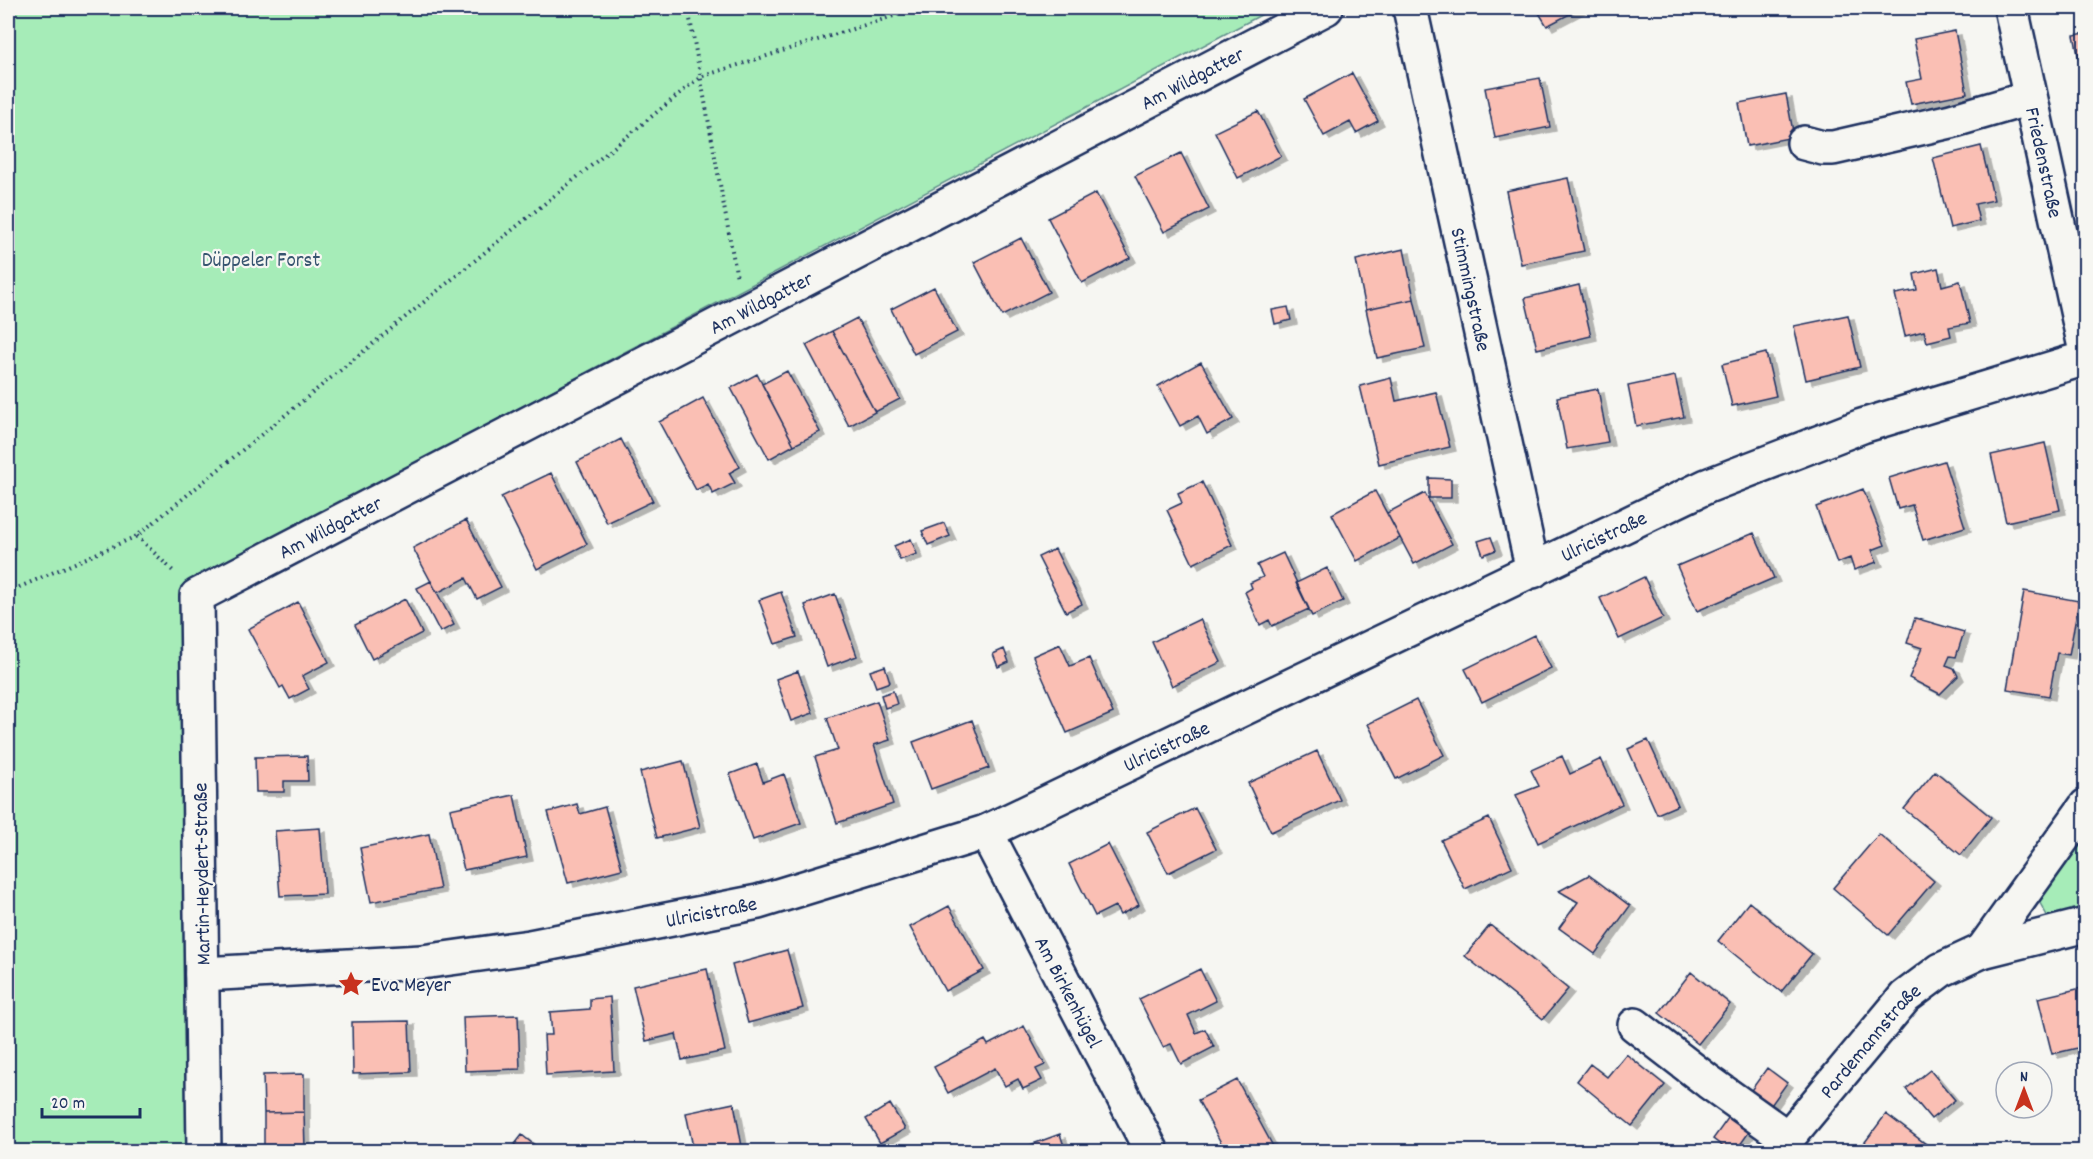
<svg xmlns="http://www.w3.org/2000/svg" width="2093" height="1159" font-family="Dekko,sans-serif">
<defs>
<filter id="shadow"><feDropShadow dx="6" dy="4" stdDeviation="0" flood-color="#0004"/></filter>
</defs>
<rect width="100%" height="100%" fill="#f6f6f2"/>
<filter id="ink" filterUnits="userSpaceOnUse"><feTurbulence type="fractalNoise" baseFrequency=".0167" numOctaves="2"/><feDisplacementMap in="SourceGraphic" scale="12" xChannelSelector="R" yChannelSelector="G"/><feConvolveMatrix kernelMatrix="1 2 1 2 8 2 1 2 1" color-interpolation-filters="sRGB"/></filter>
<g filter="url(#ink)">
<path fill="#a6ecb8" stroke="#608e8b" stroke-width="1.5" d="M8,8H1274L181,587L186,1152L8,1151Z
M2085,834V915L2052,924L2037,898Z"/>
<path fill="#fabfb4" stroke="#1b2f5e" stroke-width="1.5" filter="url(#shadow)" d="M1536,8H1581L1547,26Z
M1955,31L1967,93L1911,104L1906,82L1922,79L1914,39Z
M2086,33V79H2083L2074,35Z
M1352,73L1378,121L1356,133L1350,122L1324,136L1304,99Z
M1540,78L1550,127L1495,138L1485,88Z
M1786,94L1794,137L1747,146L1739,103Z
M1258,111L1281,156L1238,178L1215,132Z
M1981,146L1994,200L1975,204L1979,221L1950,228L1933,158Z
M1181,153L1209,209L1164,232L1135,176Z
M1568,178L1584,251L1521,264L1506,191Z
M1096,193L1130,258L1082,283L1048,218Z
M1021,238L1049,292L1002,316L974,262Z
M1404,249L1414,299L1366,309L1356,260Z
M1938,268L1942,286L1960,281L1970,323L1949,327L1951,336L1927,342L1924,331L1905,336L1895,294L1917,290L1914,274Z
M1579,285L1591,336L1537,349L1525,298Z
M934,287L957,332L914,354L891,309Z
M1414,299L1425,348L1377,358L1366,309Z
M1288,307L1291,320L1275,324L1272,310Z
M1848,315L1860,367L1806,380L1794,326Z
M857,318L900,399L875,412L832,331Z
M832,331L875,412L849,426L806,345Z
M1766,353L1776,396L1732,406L1722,364Z
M1201,362L1233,419L1207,434L1198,416L1180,426L1158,386Z
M787,371L820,432L794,445L762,384Z
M757,374L794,445L769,459L731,388Z
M1675,376L1684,417L1636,426L1628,386Z
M1391,378L1396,401L1436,392L1450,447L1379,464L1360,386Z
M1598,389L1608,442L1567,449L1557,397Z
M703,398L740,467L729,473L735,483L713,494L708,484L696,490L659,422Z
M621,439L653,501L607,523L577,462Z
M2045,443L2060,510L2006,522L1991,455Z
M1944,461L1965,527L1923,540L1912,505L1898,509L1889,478Z
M551,473L587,544L537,569L501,497Z
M1429,478L1451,479V498H1429Z
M1202,482L1232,545L1193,564L1167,510L1182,503L1178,493Z
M1863,489L1885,545L1872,550L1877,562L1854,570L1850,558L1837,563L1816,507Z
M1375,491L1400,538L1357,561L1332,514Z
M1425,493L1452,544L1414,564L1387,513Z
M466,520L501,587L477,599L466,578L437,593L413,548Z
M944,523L950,536L928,545L922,531Z
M1754,533L1774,578L1697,611L1677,566Z
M1491,537L1496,550L1483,555L1478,541Z
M911,539L917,554L900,560L894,546Z
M1055,549L1082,604L1066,612L1038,557Z
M1283,553L1309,609L1272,626L1269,620L1260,625L1245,592L1252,588L1250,583L1263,577L1257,565Z
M1327,568L1343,601L1312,616L1296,583Z
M1644,577L1663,618L1619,639L1600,598Z
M431,581L454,625L440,632L417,588Z
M2024,591L2079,601L2069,655L2057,653L2049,696L2007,689Z
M781,592L797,637L775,644L759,600Z
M835,594L857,656L827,667L805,605Z
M405,599L422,633L372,659L355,625Z
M298,602L329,662L302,676L309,689L290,699L283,686L280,688L248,629Z
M1915,618L1964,632L1956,657L1950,656L1946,665L1954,668L1958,676L1940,694L1909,678L1922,648L1907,643Z
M1200,619L1221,662L1172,686L1152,642Z
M1534,635L1551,668L1482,702L1465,669Z
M1060,644L1070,666L1089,658L1113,713L1067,733L1033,656Z
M1004,649L1009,662L998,667L993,654Z
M885,666L890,682L876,687L870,671Z
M798,671L813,713L791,721L776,679Z
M893,691L897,704L885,708L881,695Z
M1416,700L1444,755L1396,779L1368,724Z
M877,701L890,740L874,745L893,804L837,823L815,757L838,750L827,718Z
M972,720L989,768L931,789L913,742Z
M1648,740L1678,805L1657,814L1628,749Z
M1317,751L1340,800L1271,832L1248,783Z
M307,756L308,781H284V792H256L255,757Z
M1562,756L1570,774L1601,759L1622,804L1538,843L1516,795L1539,786L1531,770Z
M683,761L700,827L657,838L640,772Z
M757,764L763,782L784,774L801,823L753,840L730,774Z
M1935,771L1991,817L1961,855L1904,809Z
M514,795L527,857L464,870L450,809Z
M577,804L580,814L605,807L622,869L568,883L548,812Z
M1195,808L1216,849L1168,873L1147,832Z
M1489,818L1512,867L1465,889L1441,840Z
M320,828L325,894L280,896L275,831Z
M429,834L440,889L371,902L360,848Z
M1879,834L1934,881L1888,935L1833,888Z
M1108,844L1139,905L1120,915L1115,906L1095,916L1069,864Z
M1589,875L1630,906L1595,954L1559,928L1578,902L1559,891Z
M1749,902L1812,954L1781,992L1718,941Z
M949,906L984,970L945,991L910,927Z
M1490,925L1568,989L1543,1019L1465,956Z
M787,950L803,1008L748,1023L732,965Z
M707,969L725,1051L682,1060L676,1034L646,1041L633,986Z
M1200,969L1216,1001L1188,1015L1196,1033L1205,1029L1214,1047L1181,1064L1171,1044L1163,1047L1139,999Z
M1691,972L1730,1004L1698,1044L1659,1013Z
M2086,987V1046L2052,1054L2038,998Z
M610,997L614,1071L546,1075L544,1035H552L550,1012L590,1009V999Z
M518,1015L520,1069L465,1071L463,1017Z
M409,1021L411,1072L353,1074L352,1022Z
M1024,1026L1045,1065L1036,1069L1042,1080L1023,1089L1018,1079L1005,1086L995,1068L948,1093L934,1067L985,1040L988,1045Z
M1626,1054L1665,1085L1632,1126L1577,1081L1590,1064L1607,1077Z
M1767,1068L1787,1083L1769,1108L1749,1093Z
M1930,1070L1955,1100L1931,1119L1906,1089Z
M304,1074V1112L264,1113L263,1075Z
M1237,1080L1275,1150L1272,1152H1226L1198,1100Z
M734,1103L743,1152H694L686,1113Z
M890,1104L905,1129L880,1143L866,1119Z
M304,1112L305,1150L264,1151V1113Z
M1731,1114L1752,1128L1735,1152H1730L1713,1139Z
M1886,1114L1931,1148L1928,1152H1861L1859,1150Z
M1060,1134L1066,1152H1011Z
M522,1135L539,1149L537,1152H516L512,1148Z"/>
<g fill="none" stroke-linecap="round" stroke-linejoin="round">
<g stroke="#1b2f5e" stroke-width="38">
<g id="minor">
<path id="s1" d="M1410,8L1533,571"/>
<path id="s2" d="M2011,8L2086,352"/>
<path d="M1804,143L1823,148H1833L1951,121L2030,98"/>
<path id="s3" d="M986,832L1152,1152"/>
<path d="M1982,951L2086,806"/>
<path id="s4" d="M202,974L422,962L530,947L758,902L986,832L1707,486L1862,426L2086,358"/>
<path d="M1635,1025L1709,1082L1786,1137"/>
<path id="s5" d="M204,1152L197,596L1326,8"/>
<path id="s6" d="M1776,1152L1905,997L1941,970L1982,951L2086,925"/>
</g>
</g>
<path stroke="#1b2f5e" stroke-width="4" stroke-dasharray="1.5 4.5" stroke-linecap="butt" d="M688,8L737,278
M137,536L175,573
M8,592L137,536L700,77L919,8"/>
<use href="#minor" stroke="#f6f6f2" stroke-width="33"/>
</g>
</g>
<defs>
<g id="sight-bare" transform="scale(2.07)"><path d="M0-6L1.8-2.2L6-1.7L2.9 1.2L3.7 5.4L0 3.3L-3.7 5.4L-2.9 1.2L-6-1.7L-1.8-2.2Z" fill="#c8321e" stroke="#f6f6f2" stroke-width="2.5" paint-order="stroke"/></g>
</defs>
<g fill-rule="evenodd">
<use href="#sight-bare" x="351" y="984"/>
</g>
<g text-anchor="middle" stroke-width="4.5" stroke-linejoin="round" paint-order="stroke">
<g font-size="21" fill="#1b2f5e" stroke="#f6f6f2">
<text dy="7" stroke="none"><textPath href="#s5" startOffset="1678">Am Wildgatter</textPath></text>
<text dy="7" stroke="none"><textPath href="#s2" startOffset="158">Friedenstraße</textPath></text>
<text dy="7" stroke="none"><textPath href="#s1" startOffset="288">Stimmingstraße</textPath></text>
<text dy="7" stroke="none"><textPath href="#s5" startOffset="1192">Am Wildgatter</textPath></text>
<text dy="7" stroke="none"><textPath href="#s5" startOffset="706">Am Wildgatter</textPath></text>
<text dy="7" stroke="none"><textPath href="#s4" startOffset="1485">Ulricistraße</textPath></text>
<text dy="7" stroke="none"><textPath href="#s4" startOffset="1000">Ulricistraße</textPath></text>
<text transform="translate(201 874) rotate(-91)" y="7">Martin-Heydert-Straße</text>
<text dy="7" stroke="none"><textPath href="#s4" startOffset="514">Ulricistraße</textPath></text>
<text dy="7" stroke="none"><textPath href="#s3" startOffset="180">Am Birkenhügel</textPath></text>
<text dy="7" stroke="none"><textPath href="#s6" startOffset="146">Pardemannstraße</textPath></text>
</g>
<g font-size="21" fill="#375570" stroke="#f6f6f2">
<text x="261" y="266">Düppeler Forst</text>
</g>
<g font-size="21" fill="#1b2f5e" stroke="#f6f6f2" text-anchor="start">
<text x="371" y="991">Eva Meyer</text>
</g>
</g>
<rect width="2093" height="1159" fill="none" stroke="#f6f6f2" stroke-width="30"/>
<rect x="15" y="15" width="2063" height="1129" fill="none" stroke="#1b2f5e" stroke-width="2" filter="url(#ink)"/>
<g transform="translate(2024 1090)"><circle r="28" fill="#f6f6f2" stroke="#9ea6b7" stroke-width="1.5"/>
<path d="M0-4.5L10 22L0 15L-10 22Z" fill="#c8321e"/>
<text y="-9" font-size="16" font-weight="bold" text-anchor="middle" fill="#1b2f5e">N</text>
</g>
<path d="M42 1108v9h98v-9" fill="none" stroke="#1b2f5e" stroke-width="3"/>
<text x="51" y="1108" font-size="18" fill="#1b2f5e" stroke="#f6f6f2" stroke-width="4.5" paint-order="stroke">20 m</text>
</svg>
